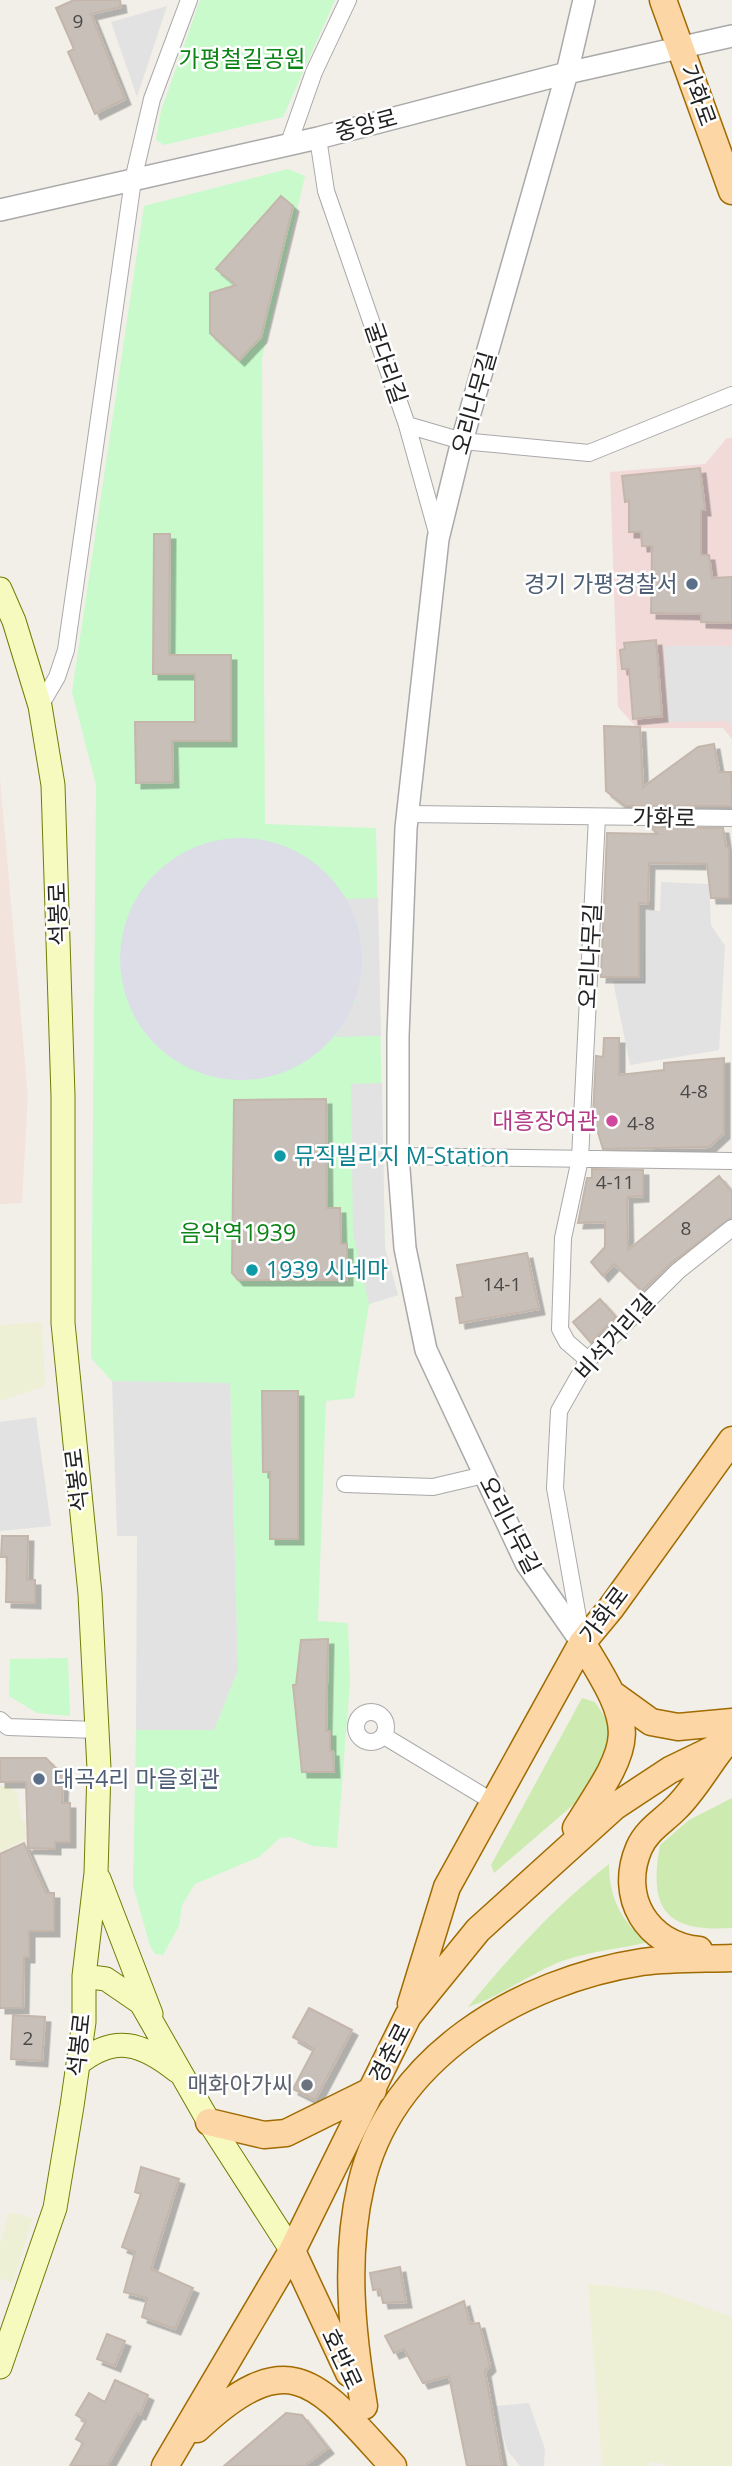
<svg xmlns="http://www.w3.org/2000/svg" width="732" height="2466" font-family="'Open Sans','Noto Sans KR',sans-serif">
<defs>
<filter id="shadow"><feDropShadow dx="5.5" dy="5.5" stdDeviation="0" flood-color="#0004"/></filter>
</defs>
<rect width="100%" height="100%" fill="#f2efe9"/>
<path fill="#f2dad9" d="M727,438H732V739L723,728H637L618,707L610,472L705,464Z"/>
<path fill="#f3e3dd" d="M0,778L28,1096L22,1203L0,1204Z"/>
<path fill="#eef0d5" d="M42,1322L45,1386L0,1401V1325Z
M0,1786H10L17,1794L22,1821L25,1823L26,1839L0,1852Z
M9,2212L33,2218L13,2283L0,2279V2244Z
M588,2284L658,2291L732,2317V2466H669L651,2461L649,2466H602Z"/>
<path fill="#cdebb0" d="M582,1698L595,1702L616,1734L587,1793L494,1873L491,1865Z
M732,1798V1928C666,1932 648,1910 660,1845L689,1820Z
M609,1864C609,1897 621,1923 649,1942C619,1949 585,1952 557,1963C527,1976 497,1998 468,2007C511,1955 556,1905 609,1864Z"/>
<path fill="#c8facc" d="M200,0H335L283,117L164,145L156,140L161,111Z
M288,169L305,176L262,358L265,824L376,828L385,1248L398,1295L369,1304L354,1398L326,1401L318,1621L348,1623L350,1682L337,1848L313,1846L290,1837L280,1838L259,1857L195,1884L182,1905L179,1926L163,1955L155,1954L150,1946L133,1885L136,1730H214L238,1670L230,1384L112,1381L91,1358L96,785L72,692L144,206Z
M68,1658L70,1716L37,1713L9,1696L10,1659Z"/>
<path fill="#e2e2e2" d="M167,6L137,97L111,22Z
M664,646H732V728L728,721L668,722Z
M661,882L709,884L711,925L725,946L719,1050L630,1065L613,981H644L645,910L660,911Z
M378,898L381,1036L335,1037L355,1001L357,924L345,899Z
M382,1083L385,1248L398,1295L369,1304L353,1233L351,1084Z
M112,1381L230,1383L238,1670L214,1730H136L137,1536H117Z
M36,1417L51,1526L0,1531V1422Z
M529,2403L545,2449L544,2466H520L507,2450L496,2406Z"/>
<path fill="#dddde8" d="M120 959a121 121 0 1 1 242 0a121 121 0 1 1-242 0Z"/>
<path fill="#c7bfb8" stroke="#c4b6ab" stroke-width="2" filter="url(#shadow)" d="M74,0H120L121,7L91,14L125,99L95,114L68,52L74,49L56,8Z
M281,196L293,206L261,337L239,360L210,333V293L236,285L216,269Z
M700,468L705,510H701V555H709L712,578L732,577V623L701,622V614L651,613L652,546H642L641,532H629V501L625,502L622,476Z
M154,534H170L169,655H231V741H172L173,782L136,783L135,722H195V674H153Z
M656,640L662,716L633,719L629,669H622L620,650L625,649L624,643Z
M604,726L640,727L643,787L698,747L714,744L719,772H731L732,806H625L606,791Z
M650,827L723,828L726,847H729V898H711L707,864L649,863L648,904L639,903V977H601L607,833L658,834Z
M604,1038H619V1075L664,1070V1063L724,1058V1133L709,1147L603,1149L593,1116L596,1056L603,1057Z
M326,1099L327,1208H340L341,1244H347V1280H238L232,1273L234,1100Z
M592,1169L643,1170V1196L627,1197L628,1250L719,1176L732,1192V1217L671,1263L642,1291L614,1264L603,1276L591,1262L605,1247V1222L578,1223L587,1178H592Z
M527,1253L539,1309L460,1323L456,1298L463,1297L457,1265Z
M600,1299L616,1317L591,1343L573,1322Z
M262,1391H298V1539H270V1472H263Z
M2,1536H28L27,1580H35V1603L6,1602L7,1557H1Z
M328,1639L326,1731H330V1751H333L334,1772H302L293,1685H296L301,1640Z
M0,1758H46L63,1776L62,1803H70V1842H55V1849L28,1848L26,1782H0Z
M24,1843L46,1893H54V1931H29V1957H24L23,2008H0V1854Z
M309,2008L352,2030L315,2100L293,2089L314,2049L293,2037Z
M13,2015L45,2017L42,2061L11,2059Z
M141,2167L179,2179L151,2269L193,2288L175,2329L142,2317L147,2298L124,2292L135,2252L122,2247L141,2194L135,2192Z
M400,2267L406,2302L383,2303L380,2289L373,2290L370,2273Z
M464,2301L470,2324L479,2323L490,2366L485,2371L502,2466H467L449,2376L423,2383L404,2349L394,2353L385,2336Z
M107,2334L125,2341L115,2366L97,2359Z
M115,2380L148,2395L140,2414L137,2413L107,2466H70L83,2443L76,2439L86,2421L76,2415L89,2393L105,2402Z
M286,2413L302,2415L328,2448L304,2466H224Z"/>
<g fill="none" stroke-linecap="round" stroke-linejoin="round">
<g stroke="#a9a9a9" stroke-width="18">
<path id="minor" d="M318,138L326,191L407,425L462,441L589,453L732,395
M289,143L314,72L348,0
M407,425L438,536
M40,706L57,677L66,650L133,180L152,99L189,0
M408,814L732,818
M398,1156L732,1161
M588,1360L567,1342L560,1329L563,1238L580,1159L597,817
M345,1484L433,1487L484,1475
M582,1640L555,1488L559,1411L588,1360L678,1271L732,1228
M356 1727a15 15 0 1 1 30 0a15 15 0 1 1-30 0Z
M0,1720L8,1727L97,1730
M384,1736L495,1803"/>
</g>
<g stroke="#a9a9a9" stroke-width="24">
<path id="tertiary" d="M0,210L318,138L567,73L732,36
M582,1643L526,1563L426,1350L405,1248L398,1156V1036L406,828L438,539L462,441L567,73L584,0"/>
</g>
<g stroke="#707d05" stroke-width="25">
<path id="secondary" d="M0,589L14,621L40,706L53,785L63,1096V1323L90,1594L99,1769L96,1873L84,1976V2022L72,2106L55,2208L0,2367
M99,1879L151,2014
M84,1976L106,1979L141,2003L209,2122L292,2251
M78,2064C115,2034 142,2043 177,2071"/>
</g>
<g stroke="#a06b00" stroke-width="29">
<path id="primary" d="M663,0L732,191
M615,1696L651,1722L678,1727L732,1722
M576,1828C633,1739 639,1734 582,1643
M699,1950C647,1945 618,1897 639,1848C647,1830 662,1822 675,1809C693,1792 706,1768 721,1749
M411,2004L447,1887L582,1643L611,1608L732,1440
M209,2122L264,2135L286,2133L373,2090
M292,2251L349,2373
M364,2406C352,2333 344,2258 361,2185C390,2057 520,1981 642,1962C672,1958 702,1959 732,1958
M197,2429C293,2339 319,2386 393,2466
M165,2466L292,2251L408,2016L478,1930L614,1807L670,1770L732,1740"/>
</g>
<use href="#minor" stroke="#fff" stroke-width="16"/>
<use href="#tertiary" stroke="#fff" stroke-width="21"/>
<use href="#secondary" stroke="#f7fabf" stroke-width="23"/>
<use href="#primary" stroke="#fcd6a4" stroke-width="26"/>
</g>
<g fill="#5c6f8a" stroke="#fff" stroke-width="2.5">
<circle cx="692" cy="584" r="7"/>
<circle cx="39" cy="1779" r="7"/>
</g>
<circle fill="#d1479c" stroke="#fff" stroke-width="2.5" cx="612" cy="1121" r="7"/>
<g fill="#0f9aa8" stroke="#fff" stroke-width="2.5">
<circle cx="280" cy="1156" r="7"/>
<circle cx="252" cy="1270" r="7"/>
</g>
<circle fill="#6b7280" stroke="#fff" stroke-width="2.5" cx="307" cy="2085" r="7"/>
<g text-anchor="middle" stroke-width="5" stroke-linejoin="round" paint-order="stroke">
<g font-size="19" fill="#4b4948">
<text x="78" y="28">9</text>
<text x="694" y="1098">4-8</text>
<text x="641" y="1130">4-8</text>
<text x="615" y="1189">4-11</text>
<text x="686" y="1235">8</text>
<text x="502" y="1291">14-1</text>
<text x="28" y="2045">2</text>
</g>
<g font-size="23" fill="#0c8416" stroke="#fff">
<text x="242" y="67">가평철길공원</text>
<text x="238" y="1241">음악역1939</text>
</g>
<g font-size="23" fill="#222" stroke="#fff">
<text transform="translate(698 95) rotate(70)" y="8">가화로</text>
<text transform="translate(366 125) rotate(-15)" y="8">중앙로</text>
<text transform="translate(386 363) rotate(71)" y="8">굴다리길</text>
<text transform="translate(474 403) rotate(-74)" y="8">오리나무길</text>
<text transform="translate(664 818) rotate(1)" y="8">가화로</text>
<text transform="translate(58 914) rotate(-92)" y="8">석봉로</text>
<text transform="translate(590 956) rotate(-87)" y="8">오리나무길</text>
<text transform="translate(615 1337) rotate(-48)" y="8">비석거리길</text>
<text transform="translate(77 1480) rotate(-97)" y="8">석봉로</text>
<text transform="translate(510 1525) rotate(63)" y="8">오리나무길</text>
<text transform="translate(604 1615) rotate(-53)" y="8">가화로</text>
<text transform="translate(79 2045) rotate(-84)" y="8">석봉로</text>
<text transform="translate(390 2053) rotate(-63)" y="8">경춘로</text>
<text transform="translate(342 2359) rotate(65)" y="8">호반로</text>
</g>
<g font-size="23" fill="#4e5e75" stroke="#fff" text-anchor="end">
<text x="678" y="592">경기 가평경찰서</text>
<text x="53" y="1787" text-anchor="start">대곡4리 마을회관</text>
</g>
<g font-size="23" fill="#b23c85" stroke="#fff" text-anchor="end">
<text x="598" y="1129">대흥장여관</text>
</g>
<g font-size="23" fill="#0d838f" stroke="#fff" text-anchor="start">
<text x="294" y="1164">뮤직빌리지 M-Station</text>
<text x="266" y="1278">1939 시네마</text>
</g>
<g font-size="23" fill="#5b616d" stroke="#fff" text-anchor="end">
<text x="293" y="2093">매화아가씨</text>
</g>
</g>
</svg>
